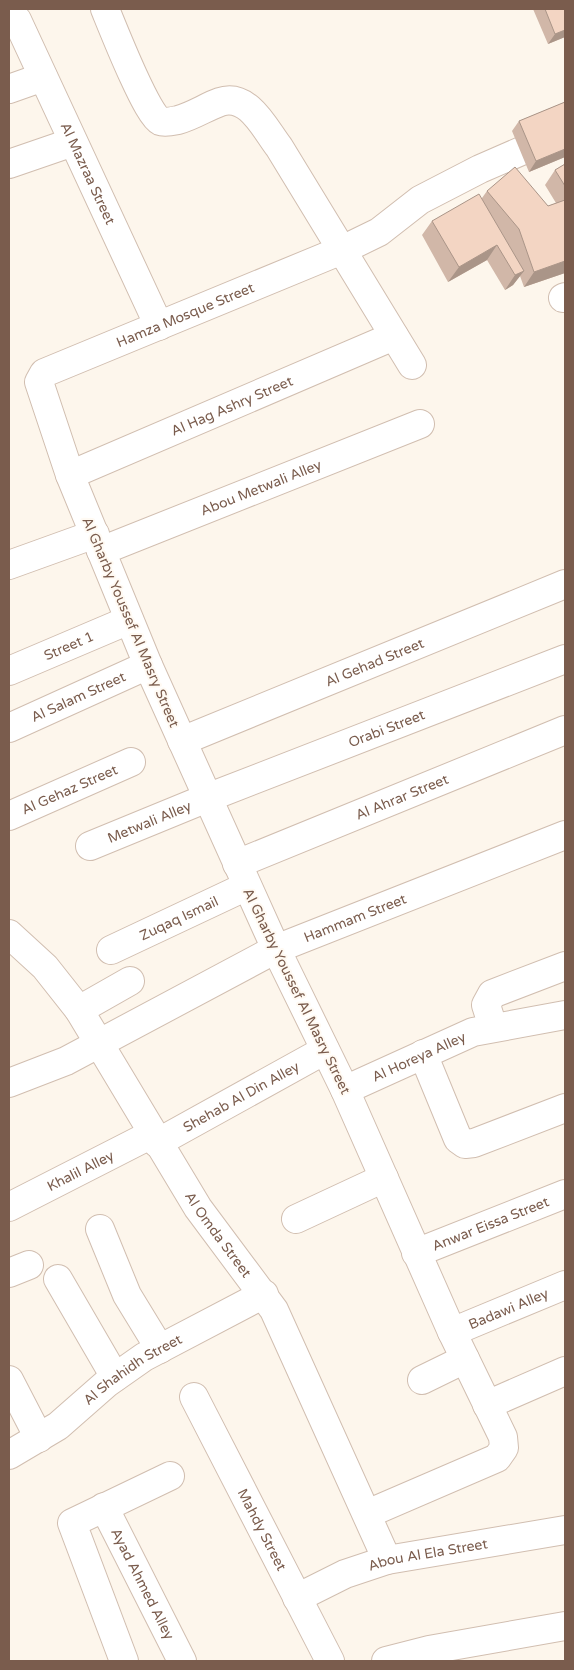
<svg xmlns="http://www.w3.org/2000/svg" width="574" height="1670" font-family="'Varela Round',sans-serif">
<rect width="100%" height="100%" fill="#fdf6ec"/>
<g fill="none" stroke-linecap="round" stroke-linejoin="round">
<g stroke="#d1beb0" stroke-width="30">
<g id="minor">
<path d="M105,9C112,26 147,115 160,121C165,123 173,121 178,120C193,116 206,107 220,102C248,92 265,129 279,147L412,365"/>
<path id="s1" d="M17,20L159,326"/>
<path d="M9,89L43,77"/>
<path d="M9,164L73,142"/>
<path d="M563,298L565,297"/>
<path id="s2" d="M70,475L394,336"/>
<path id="s3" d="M101,551L420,424"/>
<path d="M9,565L95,534"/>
<path id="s4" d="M9,671L129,620"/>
<path id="s5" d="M9,728L148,665"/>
<path id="s6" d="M182,741L565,584"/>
<path id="s7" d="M9,816L131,762"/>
<path id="s8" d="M90,846L207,798L565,659"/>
<path id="s9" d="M237,864L565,730"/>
<path id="s10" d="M9,934L45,967L79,1010L198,1208L274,1310L387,1560"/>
<path id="s11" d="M111,950L247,886"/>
<path d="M79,1010L130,981"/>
<path d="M493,1027L486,1005L492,994L565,966"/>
<path d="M423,1054L458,1139L465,1144L474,1143L565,1108"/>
<path id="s12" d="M9,1083L66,1061L276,949L565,835"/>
<path id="s13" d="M345,1090L473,1032L565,1015"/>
<path id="s14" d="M157,1143L325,1050"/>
<path id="s15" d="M9,1207L152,1134"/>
<path d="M296,1219L384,1178"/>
<path d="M100,1229L127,1295L160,1349"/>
<path id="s16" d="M416,1253L565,1194"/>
<path d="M9,1273L29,1265"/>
<path d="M58,1279L115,1377"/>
<path id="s17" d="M452,1332L565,1285"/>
<path d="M9,1380L39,1438"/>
<path d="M422,1380L465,1359"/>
<path id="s18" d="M194,1397L330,1661"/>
<path d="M487,1405L565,1371"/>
<path id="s19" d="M9,1455L58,1426L107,1383L144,1357L264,1294"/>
<path id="s20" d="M104,1507L182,1661"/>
<path id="s21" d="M367,1514L497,1458L504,1448L503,1437L452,1332L345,1090L276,949L148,665L70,475L39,382L44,373L342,250L379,232L420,200L480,169L565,132"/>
<path id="s22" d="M297,1598L345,1574L387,1560L565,1530"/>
<path d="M124,1661L72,1523L170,1476"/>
<path d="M386,1661L429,1650L565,1626"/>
</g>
</g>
<use href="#minor" stroke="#fff" stroke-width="28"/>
</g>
<path fill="#d1b7a8" d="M533,9H565V37L548,44Z
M565,102V157L529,172L512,131L519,121Z
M565,164V273L524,287L520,276L513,285L505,290L487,260L448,282L422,235L432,221L482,198L487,191L548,206L556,203L545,185L555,170Z"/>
<path fill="#aa9588" d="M565,30V37L548,44L555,34Z
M565,149V157L529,172L536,161Z
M497,245L487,260L448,282L459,267Z
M565,261V273L524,287L534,272Z
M524,271L513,285L505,290L515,275Z"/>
<path fill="#f3d5c3" stroke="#aa9588" d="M545,9H565V30L555,34Z
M565,102V149L536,161L519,121Z
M565,164V186L555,170Z
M515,167L548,206L565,200V261L534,272L519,229L487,191Z
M479,194L524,271L515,275L497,245L459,267L432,221Z"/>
<g text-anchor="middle" stroke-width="4" stroke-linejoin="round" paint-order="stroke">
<g font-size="14" fill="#7a5c4d" stroke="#fffaf3">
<text dy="5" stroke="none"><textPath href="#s1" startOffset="169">Al Mazraa Street</textPath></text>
<text dy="5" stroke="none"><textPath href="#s21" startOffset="1481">Hamza Mosque Street</textPath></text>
<text dy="5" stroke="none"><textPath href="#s2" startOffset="176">Al Hag Ashry Street</textPath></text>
<text dy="5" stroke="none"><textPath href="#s3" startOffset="172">Abou Metwali Alley</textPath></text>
<text transform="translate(131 622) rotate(67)" y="5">Al Gharby Youssef Al Masry Street</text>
<text dy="5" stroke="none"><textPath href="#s4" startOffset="65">Street 1</textPath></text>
<text dy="5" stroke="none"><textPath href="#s6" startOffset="208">Al Gehad Street</textPath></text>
<text dy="5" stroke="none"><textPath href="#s5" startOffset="76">Al Salam Street</textPath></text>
<text dy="5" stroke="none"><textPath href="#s8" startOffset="319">Orabi Street</textPath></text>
<text dy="5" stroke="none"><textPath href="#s7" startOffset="66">Al Gehaz Street</textPath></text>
<text dy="5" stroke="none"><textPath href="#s9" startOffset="178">Al Ahrar Street</textPath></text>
<text dy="5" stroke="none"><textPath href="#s8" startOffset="64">Metwali Alley</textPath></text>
<text dy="5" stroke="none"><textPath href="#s11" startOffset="75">Zuqaq Ismail</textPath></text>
<text dy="5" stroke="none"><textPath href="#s12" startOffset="384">Hammam Street</textPath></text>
<text transform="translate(297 991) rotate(64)" y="5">Al Gharby Youssef Al Masry Street</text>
<text dy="5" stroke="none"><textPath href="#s13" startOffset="81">Al Horeya Alley</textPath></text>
<text dy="5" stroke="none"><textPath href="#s14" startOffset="96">Shehab Al Din Alley</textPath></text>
<text dy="5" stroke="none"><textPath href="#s15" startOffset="80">Khalil Alley</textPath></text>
<text dy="5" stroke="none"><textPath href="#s16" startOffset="80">Anwar Eissa Street</textPath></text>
<text dy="5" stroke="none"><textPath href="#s10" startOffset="368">Al Omda Street</textPath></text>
<text dy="5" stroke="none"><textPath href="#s17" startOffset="61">Badawi Alley</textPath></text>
<text dy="5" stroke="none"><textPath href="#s19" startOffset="151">Al Shahidh Street</textPath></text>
<text dy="5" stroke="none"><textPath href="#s18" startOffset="149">Mahdy Street</textPath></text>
<text dy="5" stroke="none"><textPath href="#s22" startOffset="139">Abou Al Ela Street</textPath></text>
<text dy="5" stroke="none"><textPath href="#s20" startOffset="86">Ayad Ahmed Alley</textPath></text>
</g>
</g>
<rect width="574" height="1670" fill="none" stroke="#7a5c4d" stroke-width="20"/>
</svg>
